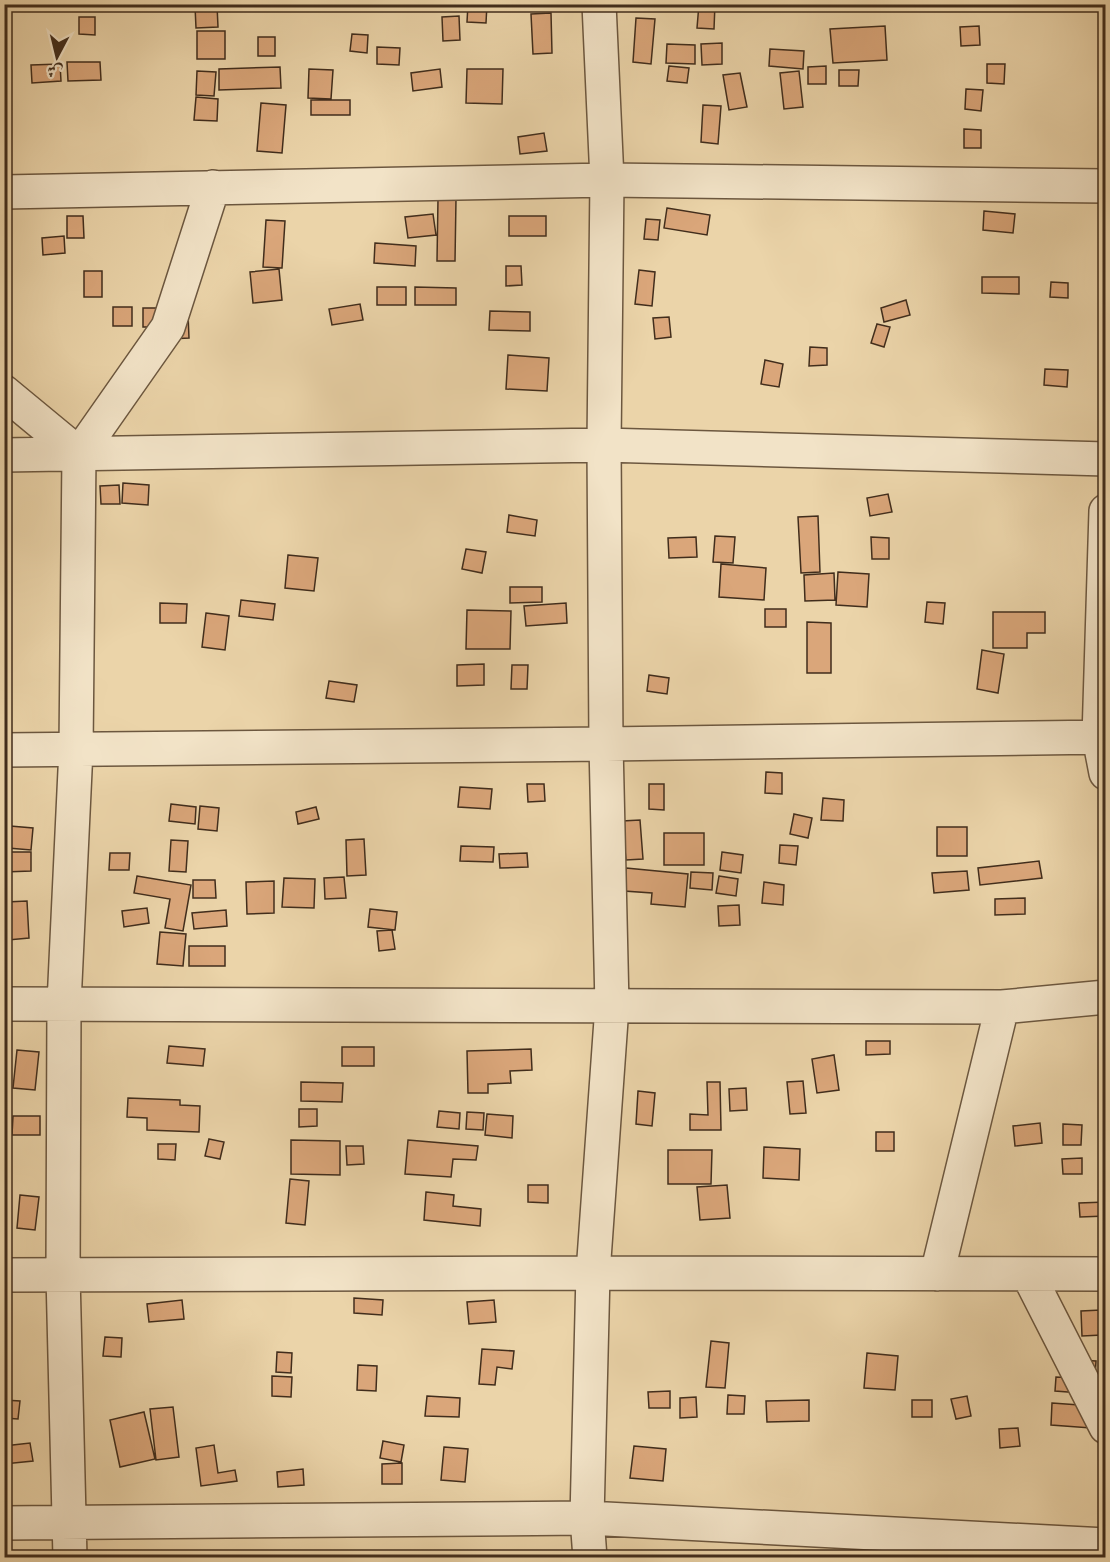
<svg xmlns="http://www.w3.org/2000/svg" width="1110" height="1562" font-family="'Libre Caslon Text',Amiri,serif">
<rect width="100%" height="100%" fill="#ebd4a9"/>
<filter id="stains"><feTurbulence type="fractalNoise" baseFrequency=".00333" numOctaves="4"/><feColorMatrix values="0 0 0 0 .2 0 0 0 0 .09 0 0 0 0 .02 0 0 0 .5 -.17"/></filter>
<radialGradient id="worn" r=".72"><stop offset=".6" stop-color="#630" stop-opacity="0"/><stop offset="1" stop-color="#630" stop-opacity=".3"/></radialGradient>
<path fill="#daa67a" stroke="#412d1c" stroke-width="1.5" d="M468,4H487L486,23L467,22Z
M699,4H715L714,29L697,28Z
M217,5L218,27L196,28L195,6Z
M551,13L552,53L533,54L531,14Z
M459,16L460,40L443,41L442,17Z
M79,17H95V35L79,34Z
M636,18L655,19L651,64L633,62Z
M885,26L887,60L833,63L830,29Z
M979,26L980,45L961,46L960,27Z
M197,31H225V59H197Z
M352,34L368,35L367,53L350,51Z
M258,37H275V56H258Z
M722,43V64L702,65L701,44Z
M667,44L695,45V64L666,63Z
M377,47L400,48L399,65L377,64Z
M770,49L804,51L803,69L769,66Z
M67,62H100L101,80L68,81Z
M60,64L61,81L32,83L31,65Z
M987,64H1005L1004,84L987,83Z
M669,66L689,68L687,83L667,81Z
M826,66V84H808V67Z
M280,67L281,88L219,90V69Z
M309,69L333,70L331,99L308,98Z
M440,69L442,87L413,91L411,73Z
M467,69H503L502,104L466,103Z
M839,70H859L858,86H839Z
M197,71L216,72L214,96L196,95Z
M799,71L803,107L784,109L780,73Z
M740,73L747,107L729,110L723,75Z
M966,89L983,90L981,111L965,109Z
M196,97L218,99L217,121L194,120Z
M311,100H350V115H311Z
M261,103L286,105L282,153L257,151Z
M703,105L721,106L718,144L701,142Z
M964,129L981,130V148H964Z
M544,133L547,151L520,154L518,137Z
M438,199H456L455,261H437Z
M667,208L710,215L707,235L664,228Z
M984,211L1015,214L1013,233L983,230Z
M433,214L436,235L408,238L405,217Z
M67,216H83L84,238H67Z
M509,216H546V236H509Z
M646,219L660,220L658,240L644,239Z
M266,220L285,221L282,268L263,267Z
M64,236L65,253L43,255L42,238Z
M375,243L416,246L415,266L374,263Z
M506,266H521L522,285L506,286Z
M279,269L282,300L253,303L250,272Z
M639,270L655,272L652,306L635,304Z
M84,271H102V297H84Z
M982,277H1019V294L982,293Z
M1051,282L1068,283V298L1050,297Z
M377,287H406V305H377Z
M415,287L456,288V305H415Z
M906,300L910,315L884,322L881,308Z
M360,304L363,320L332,325L329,309Z
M113,307H132V326H113Z
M143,308H162V327H143Z
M490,311L530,312V331L489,330Z
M188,314L189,338L170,339Z
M669,317L671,337L655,339L653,318Z
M877,324L890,327L884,347L871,343Z
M810,347L827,348V365L809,366Z
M508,355L549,358L547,391L506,389Z
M765,360L783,364L779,387L761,384Z
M1045,369L1068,370L1067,387L1044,385Z
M123,483L149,485L148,505L122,503Z
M119,485L120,504H101L100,486Z
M888,494L892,512L870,516L867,498Z
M509,515L537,520L535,536L507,532Z
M818,516L820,572L801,573L798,517Z
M715,536L735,537L733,563L713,562Z
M696,537L697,557L669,558L668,538Z
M871,537L889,538V559H872Z
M466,549L486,552L482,573L462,569Z
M288,555L318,558L314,591L285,588Z
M721,564L766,568L764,600L719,597Z
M838,572L869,574L867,607L836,605Z
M834,573L835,600L805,601L804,575Z
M510,587H542V602L510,603Z
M241,600L275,604L273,620L239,616Z
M927,602L945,603L943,624L925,622Z
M160,603L187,604L186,623H160Z
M566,603L567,623L526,626L524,606Z
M765,609H786V627H765Z
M467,610L511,611L510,649H466Z
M993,612H1045V633H1027V648H993Z
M206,613L229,616L225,650L202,647Z
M807,622L831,623V673H807Z
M982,650L1004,654L998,693L977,689Z
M484,664V685L457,686V665Z
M512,665H528L527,689H511Z
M649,675L669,678L667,694L647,691Z
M329,681L357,685L354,702L326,698Z
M766,772L782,773V794L765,793Z
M527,784H544L545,801L528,802Z
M649,784H664V810L649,809Z
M460,787L492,789L490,809L458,807Z
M823,798L844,800L843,821L821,820Z
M171,804L196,807L195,824L169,821Z
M200,806L219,808L217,831L198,829Z
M316,807L319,819L298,824L296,812Z
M794,814L812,818L808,838L790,834Z
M640,820L643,859L626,860L622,821Z
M10,826L33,828L31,850L8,848Z
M937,827H967V856H937Z
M664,833H704V865H664Z
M364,839L366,875L347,876L346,840Z
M171,840L188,841L186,872L169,871Z
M780,845L798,846L796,865L779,863Z
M461,846L494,847L493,862L460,861Z
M4,852H31V871L4,872Z
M722,852L743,855L741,873L720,870Z
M110,853H130L129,870H109Z
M527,853L528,867L500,868L499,854Z
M1039,861L1042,878L980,885L978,868Z
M626,868L688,874L685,907L651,904L652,893L624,891Z
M967,871L969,890L934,893L932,873Z
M691,872L713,873L712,890L690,888Z
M137,876L191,885L183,931L165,928L170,899L134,893Z
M719,876L738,879L736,896L716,893Z
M344,877L346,898L325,899L324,878Z
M284,878L315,879L314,908L282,907Z
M193,880H215L216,898H193Z
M274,881V913L247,914L246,882Z
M764,882L784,885L783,905L762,903Z
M1025,898V914L995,915V899Z
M27,901L29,938L8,940L6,902Z
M739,905L740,925L719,926L718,906Z
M147,908L149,923L124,927L122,911Z
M370,909L397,912L395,930L368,927Z
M226,910L227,926L194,929L192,913Z
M392,930L395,949L379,951L377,931Z
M160,932L186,934L183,966L157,964Z
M189,946H225V966H189Z
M866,1041H890V1054L866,1055Z
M169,1046L205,1049L203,1066L167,1063Z
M342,1047H374V1066H342Z
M531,1049L532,1070L510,1071L511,1083L488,1084V1093H468L467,1051Z
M17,1050L39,1052L35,1090L13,1088Z
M834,1055L839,1090L817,1093L812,1059Z
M803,1081L806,1113L790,1114L787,1082Z
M301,1082L343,1083L342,1102L301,1101Z
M707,1082H720L721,1130H690V1114L708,1115Z
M746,1088L747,1110L730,1111L729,1089Z
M638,1091L655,1093L652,1126L636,1124Z
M128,1098L180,1100V1105L200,1106L199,1132L147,1130V1118L127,1117Z
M4,1105L10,1106L8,1129H4Z
M299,1109H317V1126L299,1127Z
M439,1111L460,1113L459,1129L437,1127Z
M467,1112L484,1113L483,1130L466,1129Z
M487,1114L513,1116L512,1138L485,1135Z
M13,1116H40V1135H12Z
M1040,1123L1042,1143L1015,1146L1013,1126Z
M1063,1124L1082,1125L1081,1145H1063Z
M876,1132H894V1151H876Z
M209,1139L224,1142L220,1159L205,1156Z
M291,1140L340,1141V1175L291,1174Z
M408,1140L478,1146L476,1160L453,1159L451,1177L405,1174Z
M158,1144H176L175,1160L158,1159Z
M346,1146H363L364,1164L347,1165Z
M764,1147L800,1149L799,1180L763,1178Z
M668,1150H712L711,1184H668Z
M1082,1158V1174H1063L1062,1159Z
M290,1179L309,1181L305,1225L286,1223Z
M528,1185H548V1203L528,1202Z
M727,1185L730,1218L700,1220L697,1187Z
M426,1192L454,1195L453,1206L481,1209L480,1226L424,1220Z
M20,1195L39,1197L35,1230L17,1228Z
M1106,1202V1216L1080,1217L1079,1203Z
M354,1298L383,1300L382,1315L354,1313Z
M182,1300L184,1319L149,1322L147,1304Z
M494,1300L496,1322L469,1324L467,1302Z
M1101,1310L1102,1335L1082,1336L1081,1311Z
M105,1337L122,1338L121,1357L103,1356Z
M711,1341L729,1343L725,1388L706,1387Z
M482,1349L514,1351L512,1369L497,1367L495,1385L479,1384Z
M277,1352L292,1353L291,1373L276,1372Z
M867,1353L898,1356L895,1390L864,1388Z
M1077,1360L1096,1361L1094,1394L1055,1391L1056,1377L1075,1378Z
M358,1365L377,1366L376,1391L357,1390Z
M272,1376L292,1377L291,1397L272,1396Z
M670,1391V1408H649L648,1392Z
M728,1395L745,1396L744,1414H727Z
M427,1396L460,1398L459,1417L425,1416Z
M967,1396L971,1416L956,1419L951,1399Z
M696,1397L697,1417L680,1418V1398Z
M4,1400L20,1401L18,1419L4,1418Z
M809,1400V1421L767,1422L766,1401Z
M912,1400H932V1417H912Z
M1052,1403L1093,1406L1091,1428L1051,1425Z
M173,1407L179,1457L156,1460L150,1409Z
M144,1412L155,1459L120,1467L110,1420Z
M1018,1428L1020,1446L1000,1448L999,1429Z
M383,1441L404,1445L401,1462L380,1458Z
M30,1443L33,1461L4,1464V1446Z
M214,1445L218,1473L235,1470L237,1481L201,1486L196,1448Z
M634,1446L666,1449L663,1481L630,1478Z
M444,1447L468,1449L465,1482L441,1480Z
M402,1463V1484H382V1464Z
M303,1469L304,1485L278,1487L277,1472Z"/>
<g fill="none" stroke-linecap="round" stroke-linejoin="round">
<g stroke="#6c573f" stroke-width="36">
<path id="minor" d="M4,192L607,180L1106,186
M4,392L79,454L76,749L64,1004L63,1275L70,1558
M79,454L168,327L213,187
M4,455L604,445L1106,459
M1106,511L1099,737L1106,773
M4,750L606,744L1106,737
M4,1004L1002,1007L1106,997
M937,1274L1002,1007
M1028,1274L1106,1427
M4,1275L593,1273L1106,1274
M4,1523L587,1518L1106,1545
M590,1558L587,1518L593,1273L612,1006L606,744L604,445L607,180L599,4"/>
</g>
<use href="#minor" stroke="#f2e3c7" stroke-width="33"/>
</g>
<rect width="1110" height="1562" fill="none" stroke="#ebd4a9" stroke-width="24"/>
<rect x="6" y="6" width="1098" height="1550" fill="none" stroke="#412d1c" stroke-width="3"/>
<rect x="12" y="12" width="1086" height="1538" fill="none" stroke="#412d1c" stroke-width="1.5"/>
<g transform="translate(57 57) rotate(187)" stroke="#f2e3c7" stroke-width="4.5" paint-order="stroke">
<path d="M0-4.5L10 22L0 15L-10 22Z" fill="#412d1c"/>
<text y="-9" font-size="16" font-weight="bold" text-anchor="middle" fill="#412d1c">ش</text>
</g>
<rect width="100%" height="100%" filter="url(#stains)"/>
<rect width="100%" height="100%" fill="url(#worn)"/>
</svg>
